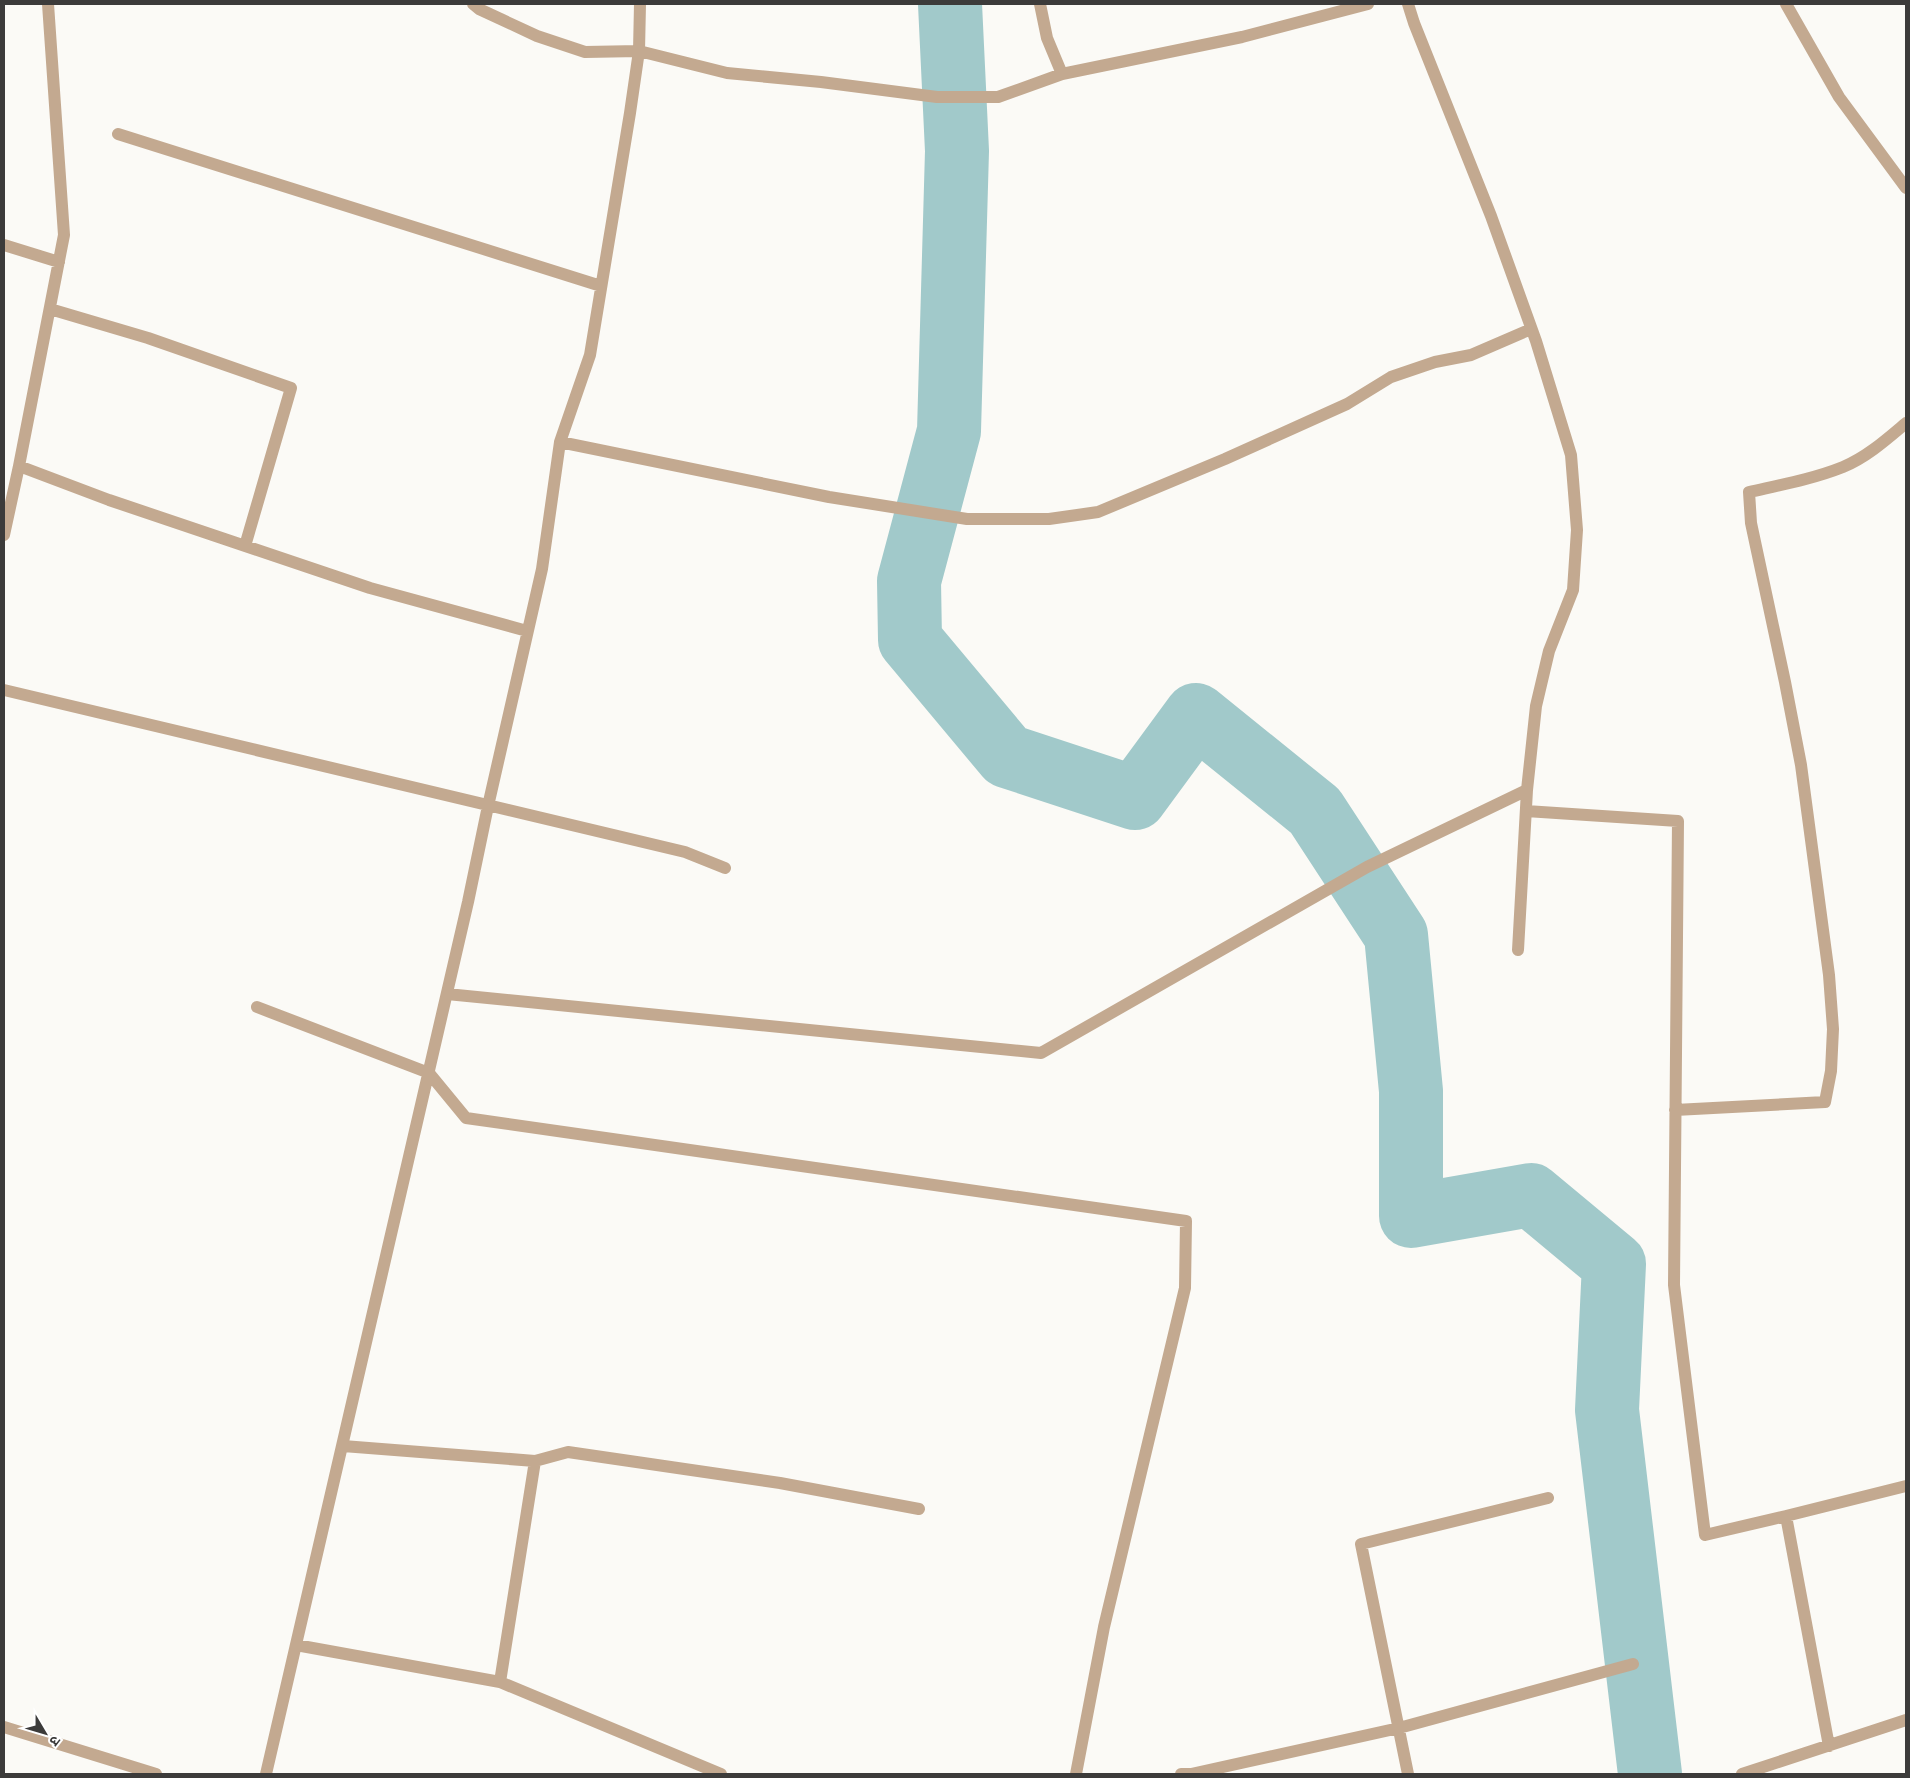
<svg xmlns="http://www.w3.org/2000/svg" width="1910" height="1778" font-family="Roboto,'Noto Sans Devanagari',sans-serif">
<rect width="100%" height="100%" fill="#fbfaf6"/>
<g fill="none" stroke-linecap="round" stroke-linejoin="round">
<path stroke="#a1c9ca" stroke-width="64" d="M950,4L957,151L949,431L909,581L910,640L1007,756L1135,798L1196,715L1315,811L1396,935L1411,1091V1216L1531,1195L1614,1264L1607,1410L1650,1774"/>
<path stroke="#c3a990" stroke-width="12" d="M473,4L479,9L537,36L585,52L639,51L727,73L821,82L937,97H998L1062,74L1242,37L1368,4
M1040,4L1047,38L1062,74
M1408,4L1414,23L1491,216L1536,341L1571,455L1577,530L1573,590L1549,651L1536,706L1527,790L1518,950
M1786,4L1839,97L1906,188
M118,134L601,286
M4,245L59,262
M50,309L148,338L291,388L245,546
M560,442L829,497L967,519H1049L1098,512L1225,459L1347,404L1391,377L1435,362L1471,355L1531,329
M19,466L109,500L370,588L527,631
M4,535L19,466L64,235L48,4
M4,690L685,852L725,868
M1526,811L1678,821L1674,1285L1705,1535L1786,1516L1829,1746
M447,994L1041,1053L1367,867L1527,790
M257,1007L429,1073L466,1118L1186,1221L1185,1288L1104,1627L1076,1774
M1675,1110L1825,1102L1831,1071L1833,1029L1829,975L1801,765L1785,682L1751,523L1749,492C1780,485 1813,479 1843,467C1867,457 1887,439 1906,423
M343,1446L535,1461L568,1452L780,1483L919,1509
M535,1461L500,1682L721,1774
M1786,1516L1906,1486
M296,1645L500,1682
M4,1727L156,1774
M266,1774L468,902L488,806L542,569L560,442L590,355L630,113L639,51L640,4
M1181,1774H1191L1399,1728L1633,1664
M1408,1774L1361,1544L1548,1498
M1742,1774L1906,1720"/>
</g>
<rect width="1910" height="1778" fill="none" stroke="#3c3b3a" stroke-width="10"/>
<g transform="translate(45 1733) rotate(128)" stroke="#ffffff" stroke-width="4" paint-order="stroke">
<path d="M0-4L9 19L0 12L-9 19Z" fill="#3c3b3a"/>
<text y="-8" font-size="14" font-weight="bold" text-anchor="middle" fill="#3c3b3a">उ</text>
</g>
</svg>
